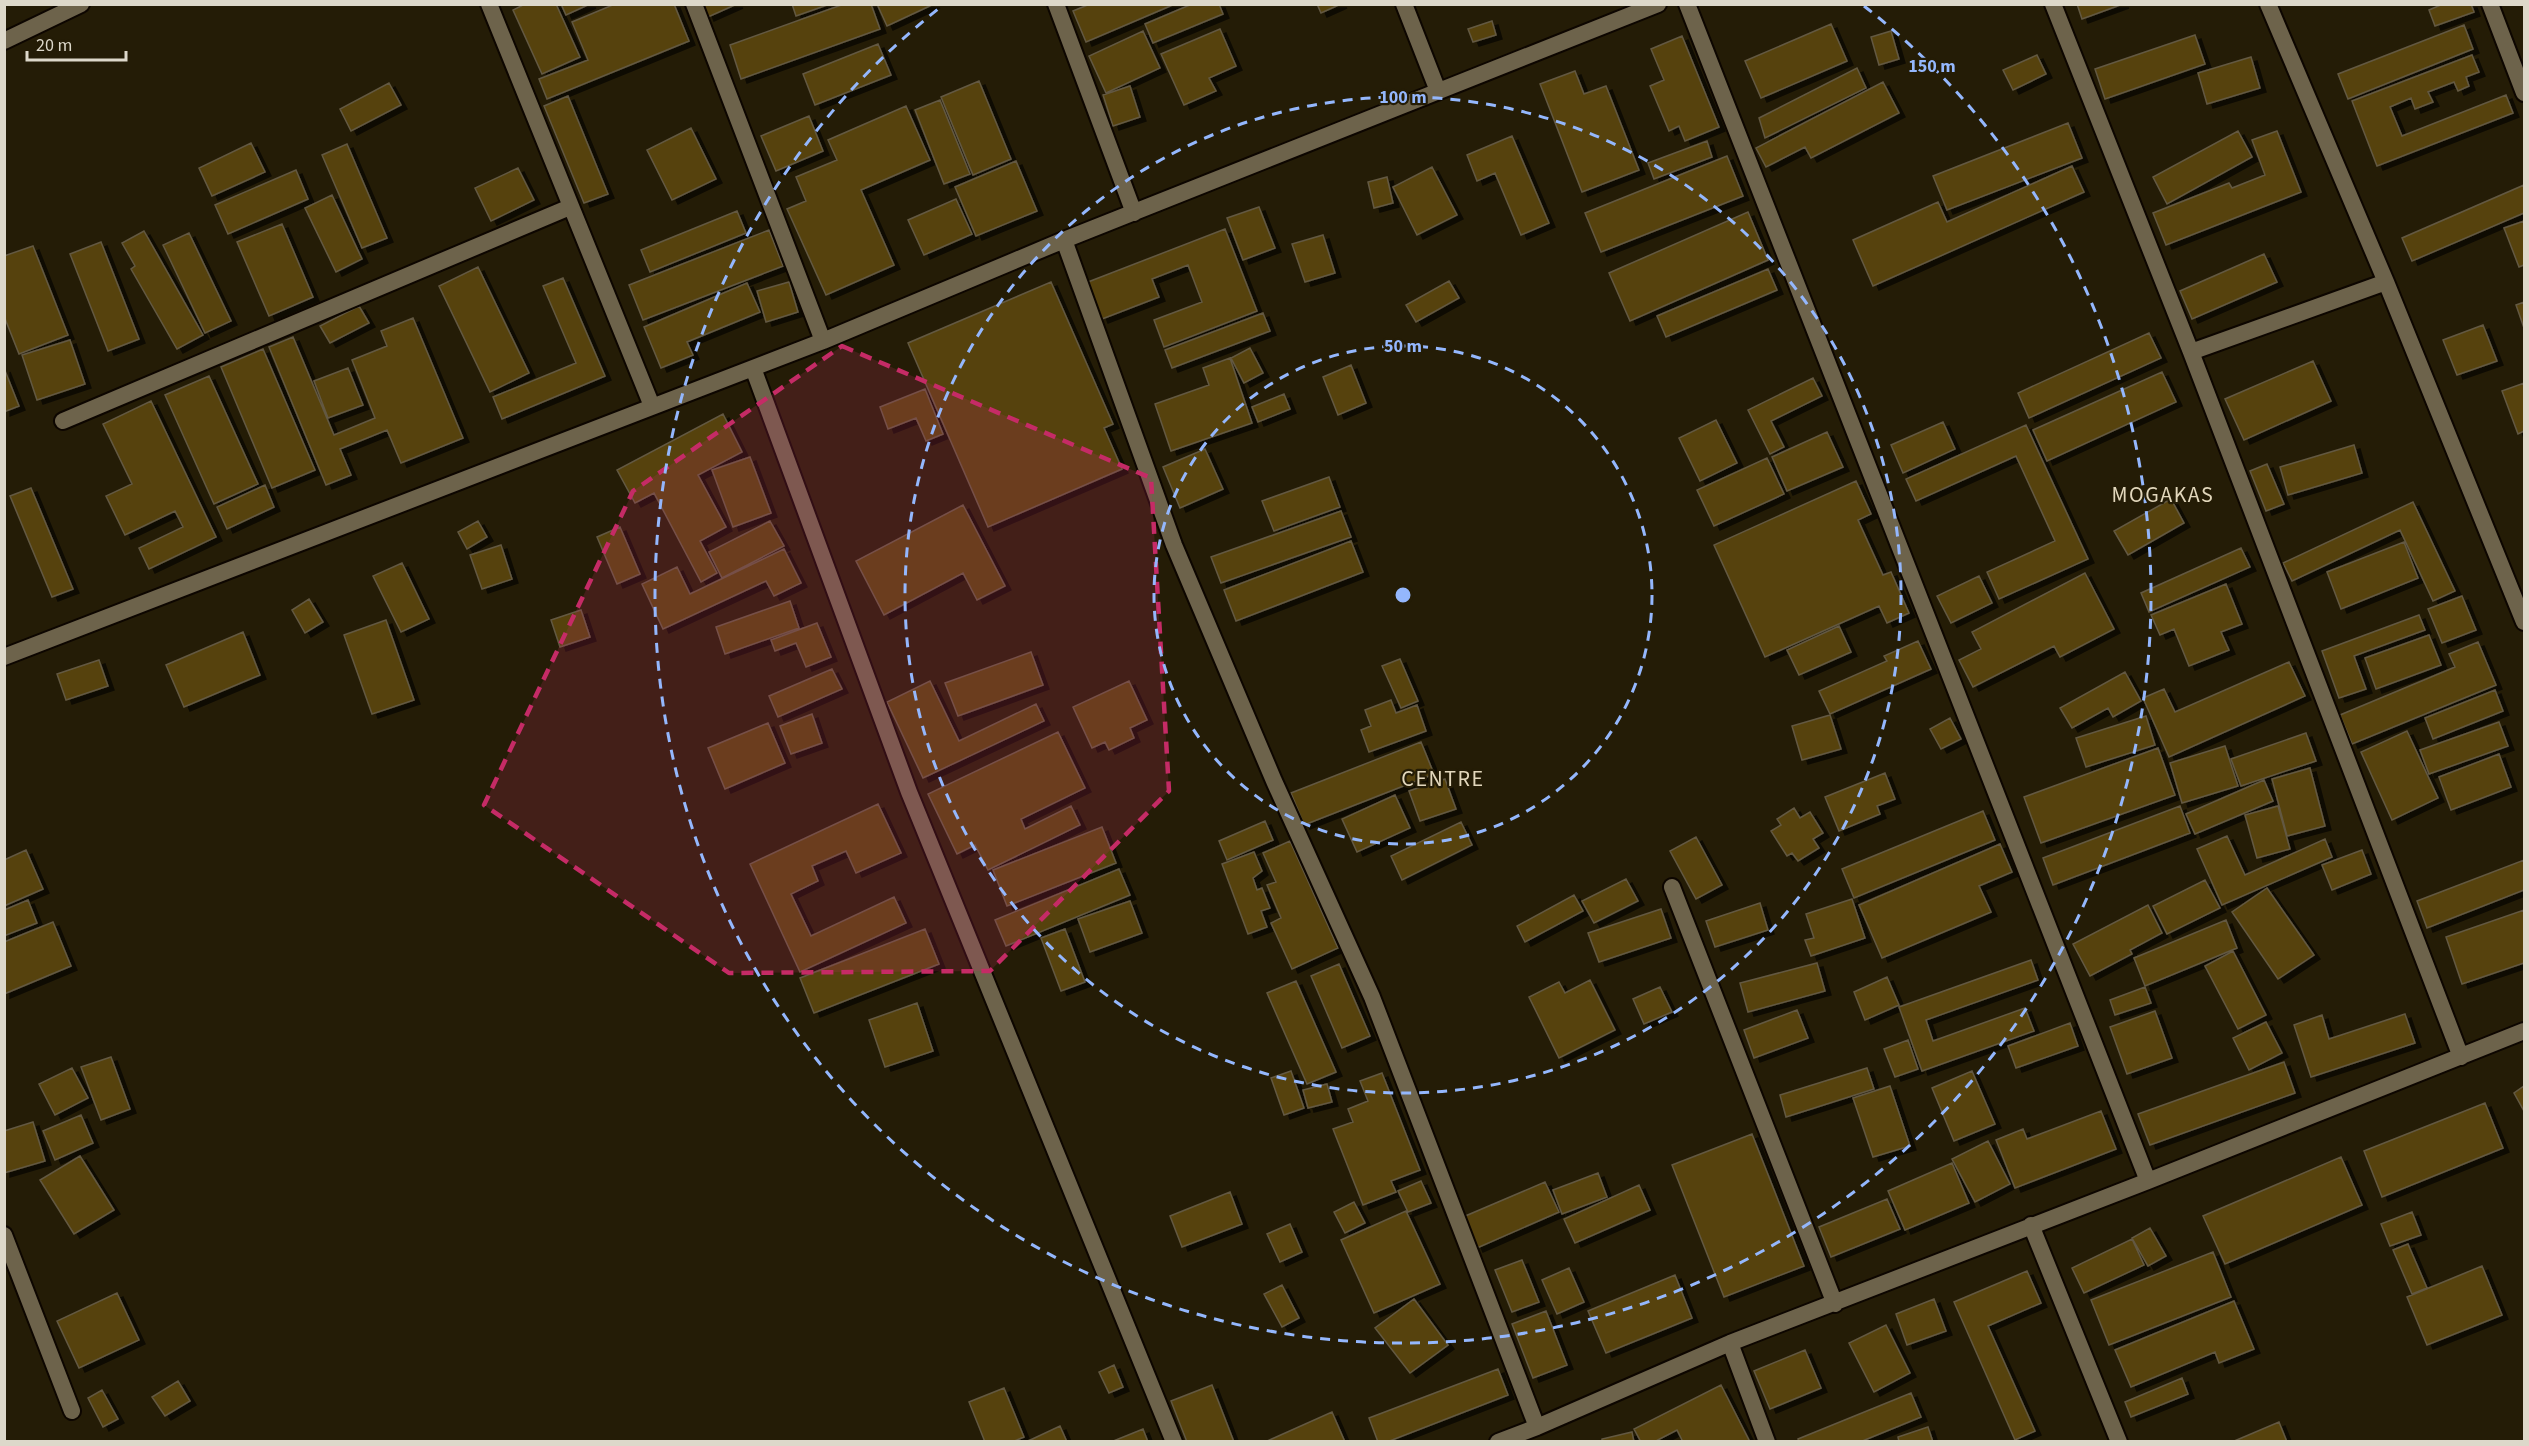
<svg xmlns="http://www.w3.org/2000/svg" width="2529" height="1446" font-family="'Source Sans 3',sans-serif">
<defs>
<filter id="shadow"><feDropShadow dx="6" dy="4" stdDeviation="0" flood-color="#0009"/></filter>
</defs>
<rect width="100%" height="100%" fill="#241c06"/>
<path fill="#56430e" stroke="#635942" stroke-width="1.5" filter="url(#shadow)" d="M525,4H556L580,57L542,74L513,10Z
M561,4H590L566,15Z
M615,4H674L689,41L547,99L539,79L588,60L572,22Z
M703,4H737L708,17Z
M792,4H830L796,16Z
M844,4H871L880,29L741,79L730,45Z
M877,4H934L887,26Z
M1090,4H1175L1086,42L1073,11Z
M1192,4H1219L1223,14L1153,43L1145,24Z
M1317,4H1341L1321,13Z
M2077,4H2123L2082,19Z
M2443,4H2471L2474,12L2435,26L2429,10Z
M1492,21L1496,35L1473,42L1468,29Z
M1831,24L1847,61L1761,98L1745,61Z
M2464,25L2473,49L2348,99L2338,74Z
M1220,29L1236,66L1209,78L1216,91L1184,105L1161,54Z
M1143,31L1160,68L1106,93L1089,56Z
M1891,31L1899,59L1879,65L1871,37Z
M2195,35L2205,64L2105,99L2095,69Z
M1682,36L1719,127L1685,141L1679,126L1669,131L1650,86L1664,80L1651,49Z
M878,44L891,75L815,105L803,74Z
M2037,55L2046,74L2013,90L2003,70Z
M2472,55L2479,72L2466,77L2469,86L2458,91L2454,82L2428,92L2433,102L2415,109L2411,98L2390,107L2402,136L2506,95L2513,113L2377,166L2352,101Z
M2251,57L2260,88L2207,104L2198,73Z
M1857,68L1866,88L1765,138L1759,118Z
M1575,71L1584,94L1606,86L1639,170L1582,192L1540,84Z
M979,81L1011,159L973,175L941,97Z
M1883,82L1899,113L1811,158L1805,147L1766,167L1756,148Z
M389,83L401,105L351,131L340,109Z
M1130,86L1140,117L1113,126L1103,95Z
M568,96L608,194L584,203L544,106Z
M940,100L970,174L944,184L915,110Z
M906,106L930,160L861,190L894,265L826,295L787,209L806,201L796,177L837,160L828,140Z
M809,116L823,151L776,171L761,136Z
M2068,123L2082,158L1947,210L1933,176Z
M691,128L716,179L672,200L647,150Z
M2238,131L2252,157L2167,204L2153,177Z
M2277,131L2301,192L2166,245L2153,213L2229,183L2232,188L2265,175L2252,140Z
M1512,136L1549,223L1521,235L1495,173L1477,181L1467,155Z
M1707,141L1712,157L1654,179L1648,163Z
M251,143L265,172L212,196L199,168Z
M347,144L387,238L362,248L322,155Z
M1727,156L1743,196L1601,252L1585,213Z
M1016,161L1037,211L976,236L955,187Z
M2072,166L2084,192L1873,286L1853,240L1938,202L1947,222Z
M1432,167L1457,215L1417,235L1393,187Z
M518,168L534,200L491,221L475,188Z
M296,170L308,199L228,234L215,205Z
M1387,177L1393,203L1374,208L1368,182Z
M2524,185V213L2412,261L2402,238Z
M332,195L362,259L336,272L305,208Z
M956,199L972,234L924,255L908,220Z
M1259,207L1275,248L1243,260L1227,218Z
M737,211L746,233L650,272L641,250Z
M1748,212L1768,260L1630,321L1609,273Z
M2524,221V265L2519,267L2504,228Z
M282,224L313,297L269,316L237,242Z
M1225,229L1257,311L1164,347L1154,320L1202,302L1188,265L1152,279L1159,297L1102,319L1088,282Z
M769,230L783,266L643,320L629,285Z
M144,231L203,335L177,349L131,269L135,266L122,243Z
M189,233L231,321L205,333L163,245Z
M1323,235L1335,273L1305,282L1292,244Z
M101,242L139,339L108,351L70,254Z
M33,246L68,335L19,354L4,316V256Z
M2264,254L2277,282L2192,319L2180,291Z
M478,267L529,373L490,392L439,286Z
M1768,269L1777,290L1666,337L1657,316Z
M563,278L605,376L502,419L493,397L576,363L543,286Z
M1449,281L1459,298L1416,322L1406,305Z
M789,282L798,312L766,322L757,291Z
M1051,282L1113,424L1104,428L1122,469L988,527L908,343Z
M747,283L760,312L687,342L693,355L661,368L644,327Z
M2524,302V328L2516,305Z
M359,306L369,323L330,343L320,326Z
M1263,313L1270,331L1172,368L1165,350Z
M413,318L463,438L401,463L387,430L340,449L351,475L326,485L269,347L293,337L334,435L375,418L352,360L387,346L381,331Z
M2483,325L2497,361L2457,375L2443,340Z
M2149,333L2161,358L2029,418L2018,393Z
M70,340L85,384L37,400L22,355Z
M1250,348L1263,373L1244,383L1231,358Z
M263,349L315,470L272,488L221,367Z
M1230,358L1252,423L1171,451L1155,404L1209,385L1203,368Z
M2313,361L2331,401L2244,440L2225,399Z
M1351,365L1366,403L1338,415L1323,377Z
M4,368L19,406L4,412Z
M348,368L363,405L328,418L314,381Z
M2162,372L2176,402L2047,461L2033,430Z
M209,376L258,484L214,504L165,395Z
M1813,378L1822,396L1771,421L1784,447L1770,454L1748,410Z
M2524,383V431L2518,434L2502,391Z
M925,389L943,434L926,441L916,418L888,429L880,407Z
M1284,394L1290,409L1258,422L1252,407Z
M151,401L216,537L149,569L139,548L183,527L175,511L125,535L106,496L132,484L103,424Z
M723,414L742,452L698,475L726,527L700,541L717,573L701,582L654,493L635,503L617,470Z
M1716,420L1737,463L1700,481L1679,438Z
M1943,422L1955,449L1903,473L1891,445Z
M2026,425L2088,559L1999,599L1987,572L2055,541L2016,456L1916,501L1906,479Z
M1827,432L1843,467L1787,491L1772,457Z
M2354,445L2362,473L2288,495L2280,467Z
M1205,449L1223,489L1180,508L1163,467Z
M750,457L771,513L733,527L712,470Z
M1767,458L1784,494L1714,526L1697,490Z
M2267,464L2284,504L2266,511L2250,471Z
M1329,477L1340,507L1274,531L1262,501Z
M1856,481L1871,514L1858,520L1883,575L1891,572L1909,613L1887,623L1879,606L1765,657L1714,545Z
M265,485L274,507L227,529L217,507Z
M31,488L73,589L52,597L10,496Z
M2171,499L2184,523L2128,555L2114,531Z
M2413,502L2455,591L2433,601L2400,530L2292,581L2283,563Z
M963,505L1005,586L977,600L963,573L884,615L856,561Z
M1341,511L1351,537L1221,583L1211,557Z
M478,521L487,537L467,549L458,532Z
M770,521L784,546L722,578L709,552Z
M620,527L640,574L617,584L597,537Z
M1351,541L1363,572L1236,621L1224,590Z
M2404,542L2418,578L2341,609L2327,572Z
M501,545L512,579L482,589L470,555Z
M2241,548L2250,567L2149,612L2141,593Z
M784,549L801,583L774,596L766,581L663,629L642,584L677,567L690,594Z
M402,563L429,619L401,632L373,576Z
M2085,573L2114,629L2060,657L2054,646L1973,687L1959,660L1981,649L1972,632Z
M1979,576L1992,603L1951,623L1937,596Z
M2226,584L2242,624L2221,632L2229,650L2189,666L2174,629L2160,635L2151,615Z
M2462,596L2476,630L2442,643L2428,609Z
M309,599L323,622L305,633L292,610Z
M790,601L799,628L725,654L716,627Z
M581,610L590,637L560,647L551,620Z
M2419,615L2425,630L2354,656L2366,689L2339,698L2322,651Z
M386,620L414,700L372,714L344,635Z
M817,623L831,657L806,667L796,643L775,651L771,640Z
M1839,626L1851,652L1799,675L1787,650Z
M243,632L260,675L184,707L166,665Z
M2429,635L2441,665L2376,689L2365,658Z
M1918,641L1931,669L1830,714L1819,691L1887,661L1884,656Z
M2478,642L2496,685L2352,744L2340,715L2455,667L2449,654Z
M1031,652L1043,685L958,716L945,683Z
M1400,659L1418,701L1401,708L1382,666Z
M99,660L108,686L66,700L57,674Z
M2289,662L2305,696L2169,757L2143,698L2164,689L2175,712Z
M832,669L842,689L778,717L769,696Z
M2125,672L2141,701L2113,717L2108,708L2072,728L2060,708Z
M930,681L959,741L1036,704L1044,721L923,778L887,702Z
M1129,681L1147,720L1130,728L1134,738L1109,750L1105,742L1092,748L1073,707Z
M2495,690L2503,711L2433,739L2425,718Z
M1391,700L1396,713L1417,705L1426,731L1369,752L1361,730L1371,726L1365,710Z
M812,714L822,743L791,754L780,726Z
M1830,715L1841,749L1802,760L1792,726Z
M2146,716L2155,745L2086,767L2076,738Z
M1950,718L1961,739L1941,749L1930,729Z
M2499,722L2508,746L2429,774L2420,750Z
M768,723L785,763L725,789L708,748Z
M2407,731L2438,798L2392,820L2361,752Z
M1058,732L1085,788L1021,819L1025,829L1071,806L1080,825L988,870L975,845L957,854L928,794Z
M2306,733L2316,761L2241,786L2231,759Z
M1421,742L1434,774L1304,825L1291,793Z
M2225,746L2238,786L2182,803L2170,763Z
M2158,748L2175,795L2041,843L2024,797Z
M2499,754L2511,787L2451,810L2439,777Z
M2310,768L2325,826L2287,836L2272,779Z
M1885,773L1895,799L1877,806L1880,814L1839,831L1825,797Z
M1445,779L1456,809L1420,821L1409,791Z
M2264,780L2273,801L2195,834L2186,814Z
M1395,795L1410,828L1357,852L1342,819Z
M878,804L901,853L856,873L846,851L812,866L818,881L791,894L811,936L894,897L906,923L800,972L750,864Z
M2180,806L2190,833L2053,885L2043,858Z
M2278,806L2290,849L2257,858L2245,815Z
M1794,808L1800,818L1810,812L1823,833L1813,839L1819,848L1798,861L1792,853L1787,856L1771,831L1781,825L1777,819Z
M1983,811L1995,840L1854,898L1842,869Z
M1265,821L1273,840L1227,860L1219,841Z
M1461,822L1472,845L1402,880L1391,856Z
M1102,827L1116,863L1007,906L993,870Z
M2227,836L2245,875L2325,839L2332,857L2222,905L2197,849Z
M1696,837L1722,885L1696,899L1670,851Z
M1290,841L1338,948L1292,969L1271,923L1281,918L1267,885L1276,882L1263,853Z
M2000,844L2012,872L1979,886L1991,912L1882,958L1859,905Z
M26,850L43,889L4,906V860Z
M2362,850L2371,874L2332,890L2322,865Z
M1254,852L1262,871L1253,878L1257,890L1262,888L1270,908L1261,911L1267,927L1248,934L1222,864Z
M2524,860V890L2427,928L2417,901Z
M1119,869L1130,895L1006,946L995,920Z
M1626,879L1638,901L1594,923L1582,901Z
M2205,880L2220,908L2167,934L2153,906Z
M2267,888L2314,955L2278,979L2232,912Z
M1574,895L1583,911L1525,942L1517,926Z
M1852,899L1865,938L1811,956L1805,940L1814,938L1806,914Z
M28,900L37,923L4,936V910Z
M1130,901L1142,933L1090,952L1078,919Z
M1760,903L1768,930L1715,947L1706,921Z
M2148,905L2162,933L2130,950L2132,954L2090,976L2073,944Z
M1661,909L1671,938L1599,962L1588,933Z
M2524,910V963L2462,984L2446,937Z
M2226,920L2237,948L2145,986L2134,958Z
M53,922L71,966L4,994V942Z
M925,929L939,964L814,1013L800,978Z
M1065,929L1085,982L1061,991L1041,938Z
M2233,951L2266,1015L2238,1029L2205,966Z
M2031,960L2038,980L1926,1020L1933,1041L2025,1008L2034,1031L1922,1071L1899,1007Z
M1817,963L1825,991L1748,1012L1740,983Z
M1339,964L1370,1036L1342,1048L1311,976Z
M1887,977L1899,1005L1865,1020L1854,992Z
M1590,980L1615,1030L1559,1058L1529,997L1559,982L1565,993Z
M1296,981L1336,1072L1307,1084L1267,993Z
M1660,987L1672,1012L1644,1024L1633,999Z
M2145,987L2151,1003L2115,1015L2110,1000Z
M917,1003L933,1051L885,1067L869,1020Z
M1797,1010L1808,1038L1754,1058L1744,1030Z
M2155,1011L2172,1058L2127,1074L2110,1027Z
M2405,1014L2415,1043L2311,1077L2294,1025L2322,1015L2329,1039Z
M2266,1022L2282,1053L2249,1070L2233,1038Z
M2070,1023L2078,1046L2016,1068L2008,1046Z
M1908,1040L1918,1069L1895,1077L1884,1049Z
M111,1057L130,1109L101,1120L81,1067Z
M2284,1062L2295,1093L2150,1145L2138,1114Z
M72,1068L88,1098L55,1115L39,1084Z
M1867,1068L1874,1089L1786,1117L1780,1095Z
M1291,1071L1304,1108L1284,1115L1271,1078Z
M1972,1071L1995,1124L1954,1141L1932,1088Z
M1382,1073L1420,1170L1391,1181L1396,1192L1363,1205L1333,1129L1353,1122L1348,1109L1368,1101L1360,1081Z
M1327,1084L1332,1102L1308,1108L1303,1090Z
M1890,1086L1910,1146L1873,1157L1853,1098Z
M2524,1086V1111L2514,1093Z
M2485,1103L2503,1148L2382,1197L2364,1151Z
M2101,1111L2116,1149L2015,1188L1996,1140L2023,1129L2027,1139Z
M81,1115L93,1143L55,1160L43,1131Z
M33,1122L45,1161L4,1173V1131Z
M1752,1134L1804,1266L1724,1297L1672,1165Z
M1988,1141L2010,1184L1975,1202L1952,1159Z
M80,1156L114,1210L74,1234L40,1180Z
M2341,1157L2362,1205L2225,1264L2203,1216Z
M1952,1163L1969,1203L1905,1230L1888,1191Z
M1598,1173L1607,1197L1562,1214L1553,1190Z
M1421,1181L1431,1203L1408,1212L1398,1191Z
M1545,1182L1559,1212L1477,1248L1463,1217Z
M1639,1185L1650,1210L1575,1243L1564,1219Z
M1230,1192L1242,1224L1182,1247L1170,1216Z
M1887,1199L1900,1229L1831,1257L1819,1227Z
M1354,1202L1365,1223L1345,1233L1334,1212Z
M1406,1211L1440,1284L1374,1313L1341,1240Z
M2412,1212L2421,1235L2390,1246L2381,1224Z
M1290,1224L1302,1252L1280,1262L1267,1234Z
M2150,1228L2166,1256L2148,1266L2132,1238Z
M2132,1239L2144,1265L2084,1293L2072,1268Z
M2408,1244L2427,1288L2412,1294L2393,1250Z
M2213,1252L2231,1297L2109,1345L2091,1300Z
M1522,1260L1539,1302L1512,1312L1495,1270Z
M2482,1266L2502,1315L2427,1345L2407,1297Z
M1569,1268L1584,1302L1557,1314L1542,1280Z
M2027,1271L2041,1303L1988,1326L2035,1431L2015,1440L1954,1302Z
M1675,1275L1692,1318L1606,1353L1588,1311Z
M1282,1285L1299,1318L1282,1327L1264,1294Z
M117,1293L139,1340L79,1368L57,1321Z
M1414,1299L1448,1345L1410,1373L1375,1328Z
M1934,1299L1946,1331L1907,1345L1896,1314Z
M2234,1301L2254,1349L2219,1363L2215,1352L2131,1387L2115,1350Z
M1546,1311L1567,1365L1533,1378L1512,1324Z
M1886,1325L1910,1373L1874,1392L1849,1343Z
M1805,1350L1821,1388L1770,1409L1754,1371Z
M1114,1365L1123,1387L1109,1393L1099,1372Z
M1498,1369L1508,1395L1387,1442H1378L1369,1418Z
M2182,1378L2188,1394L2131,1417L2125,1402Z
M178,1381L190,1401L165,1416L152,1397Z
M1212,1385L1234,1442H1187L1171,1401Z
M1721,1385L1750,1442H1683L1677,1430L1654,1442H1641L1634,1429Z
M1004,1388L1024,1437L1012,1442H985L969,1402Z
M102,1390L118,1419L103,1427L88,1398Z
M1911,1393L1921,1417L1860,1442H1799L1798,1439Z
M1332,1412L1345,1442H1265Z
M2279,1422L2287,1442H2232Z
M1060,1426L1067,1442H1026Z
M1928,1427L1933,1442H1899L1898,1437Z
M1143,1429L1148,1442H1111Z
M1632,1432L1634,1442H1602V1439Z"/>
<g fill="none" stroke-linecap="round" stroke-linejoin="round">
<g stroke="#0d0600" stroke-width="20">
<path id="minor" d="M489,4L652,406
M694,4L823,341
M1056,4L1134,213
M1404,4L1438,91
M1687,4L2148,1181
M2053,4L2191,352L2461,1057
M2268,4L2386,282L2524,622
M2490,4L2524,93
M4,41L81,4
M1064,240L1174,545L1274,781L1372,997L1537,1427
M2191,352L2386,282
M753,368L909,792L1174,1442
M63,421L570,207
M4,657L823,341L1064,240L1658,4
M1672,887L1835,1304
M2031,1225L2119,1442
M4,1235L72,1411
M1730,1343L1767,1442
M1498,1442L1537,1427L1730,1343L2148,1181L2524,1031"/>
</g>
<use href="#minor" stroke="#6d634b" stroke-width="16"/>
</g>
<path fill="#c52b66" fill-opacity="0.2" stroke="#c52b66" stroke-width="4.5" stroke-dasharray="12 8" stroke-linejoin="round" d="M842,346L1151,478L1169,791L990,971L729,973L484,805L633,491Z"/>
<g fill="none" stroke="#94b7fd" stroke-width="3" stroke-dasharray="10 8">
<circle cx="1403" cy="595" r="249"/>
<circle cx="1403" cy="595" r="498"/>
<path d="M1864 6A748 748 0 1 1 942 6"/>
</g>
<g text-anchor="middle" stroke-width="4.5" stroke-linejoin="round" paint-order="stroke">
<g font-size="22" letter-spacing="1.5" fill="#e2d7bc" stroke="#241c06">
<text x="2163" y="502">MOGAKAS</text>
<text x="1443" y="786">CENTRE</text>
</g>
</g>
<circle cx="1403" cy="595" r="9" fill="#94b7fd" stroke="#241c06" stroke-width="3"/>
<g font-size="18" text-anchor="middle" font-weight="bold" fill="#94b7fd" stroke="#241c06" stroke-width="4.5" stroke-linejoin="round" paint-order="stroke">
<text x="1932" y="72">150 m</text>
<text x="1403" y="103">100 m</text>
<text x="1403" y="352">50 m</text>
</g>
<rect width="2529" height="1446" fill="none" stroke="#ddd8ca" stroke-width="12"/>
<path d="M27 51v9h99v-9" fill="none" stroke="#ddd8ca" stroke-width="3"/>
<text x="36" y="51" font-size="18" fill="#ddd8ca" stroke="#241c06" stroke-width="4.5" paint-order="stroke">20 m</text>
</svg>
